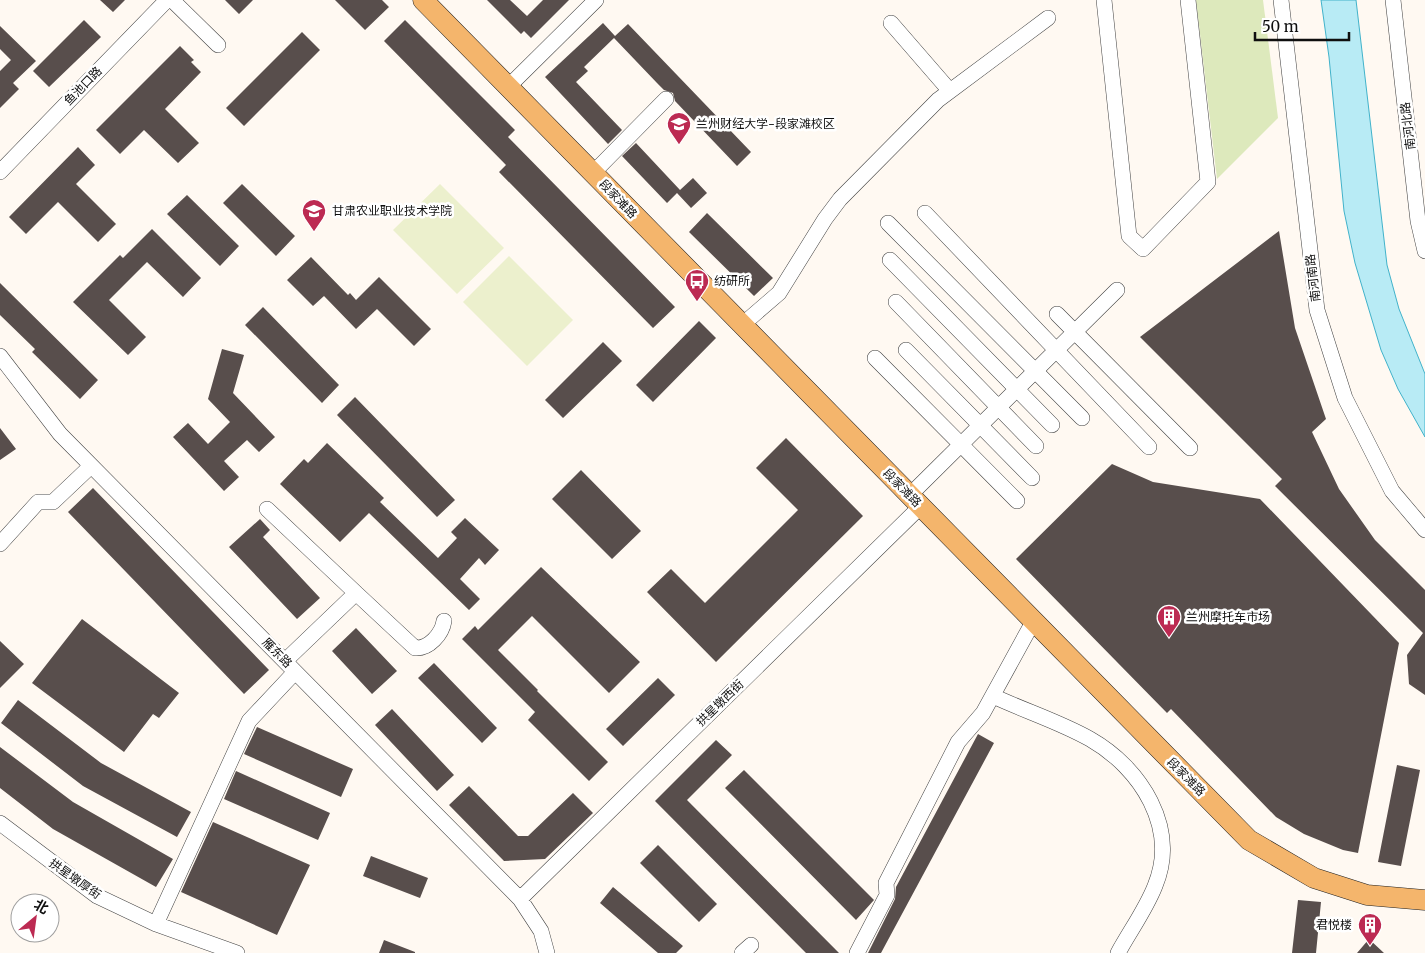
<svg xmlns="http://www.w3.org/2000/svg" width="1425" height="953" font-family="Merriweather,'Noto Sans SC',serif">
<rect width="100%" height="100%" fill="#fff9f2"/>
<path fill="#dde9bc" d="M1196,0H1263L1278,118L1217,179Z"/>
<path fill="#ecf0cd" d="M440,184L504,248L457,294L393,230Z
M509,256L573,320L527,366L463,302Z"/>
<path fill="#b8ebf5" stroke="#41b2ca" d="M1321,0H1356L1387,265L1399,309L1425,374V437L1398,389L1381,350L1355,263L1344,211L1329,57Z"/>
<path fill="#584e4c" d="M100,0H125L113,12Z
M225,0H253L239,14Z
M335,0H382L389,7L365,30Z
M487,0H510L527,16L543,0H569L531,38L524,31L521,34Z
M84,20L101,37L49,87L33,71Z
M405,20L515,130L508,137L675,307L653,328L499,172L506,165L384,41Z
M603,23L615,36L628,24L751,152L737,166L675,101L673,93L664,90L657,83L614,38L584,67L588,71L576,82L622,130L608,144L545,77Z
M0,26L36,61L13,83L19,89L0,108V71L11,60L0,49Z
M302,32L320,50L244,126L226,108Z
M180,46L194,60L191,62L201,72L165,109L199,143L178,163L144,130L120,154L96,130Z
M636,143L680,190L693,178L707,193L691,208L677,193L667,203L622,156Z
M78,147L95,165L76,184L116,224L98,242L58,202L26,234L9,217Z
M242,184L295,236L276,256L223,203Z
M187,195L239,246L220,266L167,214Z
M707,213L773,278L754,296L689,232Z
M152,229L201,278L183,297L147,262L109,300L146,337L128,355L73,302L120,255L123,258Z
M1279,231L1295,328L1326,419L1312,432L1339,489L1375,540L1425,590V695L1409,684L1407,655L1423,633L1275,486L1282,479L1140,337Z
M311,257L348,295L350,293L356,300L379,277L431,329L414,346L377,309L356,329L324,296L313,306L287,280Z
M0,283L98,380L80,399L32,352L35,349L0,315Z
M263,307L339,385L322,403L245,325Z
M699,321L716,338L653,402L636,385Z
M603,342L622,361L563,418L545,400Z
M222,349L244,355L233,393L275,437L259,452L247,440L224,461L239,477L224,491L173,437L188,423L208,444L230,422L208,399Z
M355,397L455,500L437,517L337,415Z
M0,428L16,449L0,460Z
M786,438L863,516L716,662L647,592L671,569L705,603L798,510L756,468Z
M327,443L384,498L380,502L438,558L457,538L451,532L465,518L499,550L485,565L479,558L460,579L480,599L469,610L369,513L340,542L280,484L304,459L308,463Z
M1112,464L1153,482L1260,499L1399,643L1358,853L1343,850L1304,834L1276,817L1171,709L1167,713L1016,559Z
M581,470L641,531L612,559L552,499Z
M93,488L269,670L244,694L68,512Z
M260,519L270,530L263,537L320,598L297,619L229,547Z
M541,567L640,662L609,693L532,616L498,650L538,690L537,691L608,762L589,781L528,720L535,712L462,639L475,626L478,630Z
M82,619L179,693L159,718L153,714L124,752L32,683Z
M356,628L397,671L372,694L332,651Z
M0,641L24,664L0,688Z
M434,663L497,728L482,743L418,678Z
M658,678L675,695L623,746L606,729Z
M18,700L101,763L191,812L177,837L83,786L1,723Z
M392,709L454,775L437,791L375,725Z
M257,727L353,769L341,797L244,754Z
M978,734L994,743L881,953H868L895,899L896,887Z
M716,740L732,755L687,800L839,953H806L655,801Z
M0,747L73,802L173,859L156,887L53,829L0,788Z
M1397,765L1420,770L1401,866L1378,862Z
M744,770L874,900L856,920L725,788Z
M236,771L330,813L318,840L224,799Z
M469,786L518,836H528L573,793L593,813L545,859L504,861L449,805Z
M213,822L310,865L277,935L181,892Z
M658,845L717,904L699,922L640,863Z
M371,856L428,878L420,898L363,876Z
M613,887L683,946L676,953H658L600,903Z
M1298,900L1321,902L1316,953H1292Z
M1369,939L1384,953H1357Z
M384,940L415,952V953H379Z"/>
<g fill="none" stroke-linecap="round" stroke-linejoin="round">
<g stroke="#424242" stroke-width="16">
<path id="minor" d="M172,0L218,45
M1104,0L1129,236L1143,249L1208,182L1188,0
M1281,0L1317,310L1345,398L1392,491L1425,530
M1393,0L1418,221L1425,251
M891,23L950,91
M508,87L596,0
M0,172L167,0
M593,173L666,99
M925,213L1149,447
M888,223L1082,418
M890,260L1052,425
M896,302L1036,446
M1057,314L1190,448
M742,325L779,293L825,219L840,199L938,100L1048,18
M906,350L1032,478
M0,356L60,434L520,899L541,931L547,953
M875,358L1017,501
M909,496L1117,290
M267,509L356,593L285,661
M0,544L38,502H53L91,466
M356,593L415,648C429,649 442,634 444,621
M993,696C1025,711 1060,722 1090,739C1141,768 1179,828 1155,886C1146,909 1130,931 1118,953
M0,823L97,896L156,924L237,953
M520,899L920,507
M156,924L249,721L295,672
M742,953L751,945
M857,953L887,895L886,883L958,742L983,713L1033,622"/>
</g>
<g stroke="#202020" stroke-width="21">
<path id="major" d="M423,0L1249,840L1314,878L1367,895L1425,900"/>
</g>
<use href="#minor" stroke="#fff" stroke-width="15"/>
<use href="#major" stroke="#f4b56c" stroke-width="20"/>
</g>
<defs>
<g id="university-pin" transform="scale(1.25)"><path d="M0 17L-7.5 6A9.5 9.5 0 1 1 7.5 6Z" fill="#bc2a52" stroke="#fff"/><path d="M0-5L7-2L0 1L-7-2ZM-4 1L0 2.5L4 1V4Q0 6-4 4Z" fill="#fff"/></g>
<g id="bus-pin" transform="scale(1.25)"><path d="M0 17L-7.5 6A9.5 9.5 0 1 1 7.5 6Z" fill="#bc2a52" stroke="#fff"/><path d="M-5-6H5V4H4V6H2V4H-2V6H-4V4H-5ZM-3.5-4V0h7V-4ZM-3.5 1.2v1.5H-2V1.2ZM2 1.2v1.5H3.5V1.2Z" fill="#fff"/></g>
<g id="building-pin" transform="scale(1.25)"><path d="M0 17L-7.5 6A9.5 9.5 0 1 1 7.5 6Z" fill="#bc2a52" stroke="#fff"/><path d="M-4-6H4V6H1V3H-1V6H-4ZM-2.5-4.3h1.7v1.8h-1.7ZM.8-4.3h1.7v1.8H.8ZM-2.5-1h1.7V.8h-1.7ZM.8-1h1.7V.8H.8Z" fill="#fff"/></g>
</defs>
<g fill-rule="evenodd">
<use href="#university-pin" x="679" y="124"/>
<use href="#university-pin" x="314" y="211"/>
<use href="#bus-pin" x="697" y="281"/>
<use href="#building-pin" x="1169" y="617"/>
<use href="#building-pin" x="1370" y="925"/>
</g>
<g text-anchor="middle" stroke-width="5" stroke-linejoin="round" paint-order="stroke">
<g font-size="12" fill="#0f0f0f" stroke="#fff">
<text transform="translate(83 86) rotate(-46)" y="4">鱼池口路</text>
<text transform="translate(1408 126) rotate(-97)" y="4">南河北路</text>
<text transform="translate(618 199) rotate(46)" y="4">段家滩路</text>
<text transform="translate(1313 278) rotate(-97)" y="4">南河南路</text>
<text transform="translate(902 488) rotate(45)" y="4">段家滩路</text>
<text transform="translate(277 653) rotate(45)" y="4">雁东路</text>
<text transform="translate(720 703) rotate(-44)" y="4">拱星墩西街</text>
<text transform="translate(1186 777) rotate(45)" y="4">段家滩路</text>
<text transform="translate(75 879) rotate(35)" y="4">拱星墩厚街</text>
</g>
<g font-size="12" fill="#0f0f0f" stroke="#fff" text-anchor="start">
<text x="696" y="128">兰州财经大学-段家滩校区</text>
<text x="332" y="215">甘肃农业职业技术学院</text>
<text x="714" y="285">纺研所</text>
<text x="1186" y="621">兰州摩托车市场</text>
<text x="1352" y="929" text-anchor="end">君悦楼</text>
</g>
</g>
<g transform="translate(35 918) rotate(29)"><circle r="24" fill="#ffffff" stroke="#9f9f9f"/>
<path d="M0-4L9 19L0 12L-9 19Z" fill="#bc2a52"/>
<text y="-8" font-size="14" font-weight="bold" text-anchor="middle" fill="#0f0f0f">北</text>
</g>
<path d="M1255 32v8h94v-8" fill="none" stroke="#0f0f0f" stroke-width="2.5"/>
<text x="1262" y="32" font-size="15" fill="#0f0f0f" stroke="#ffffff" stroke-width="4" paint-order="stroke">50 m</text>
</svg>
